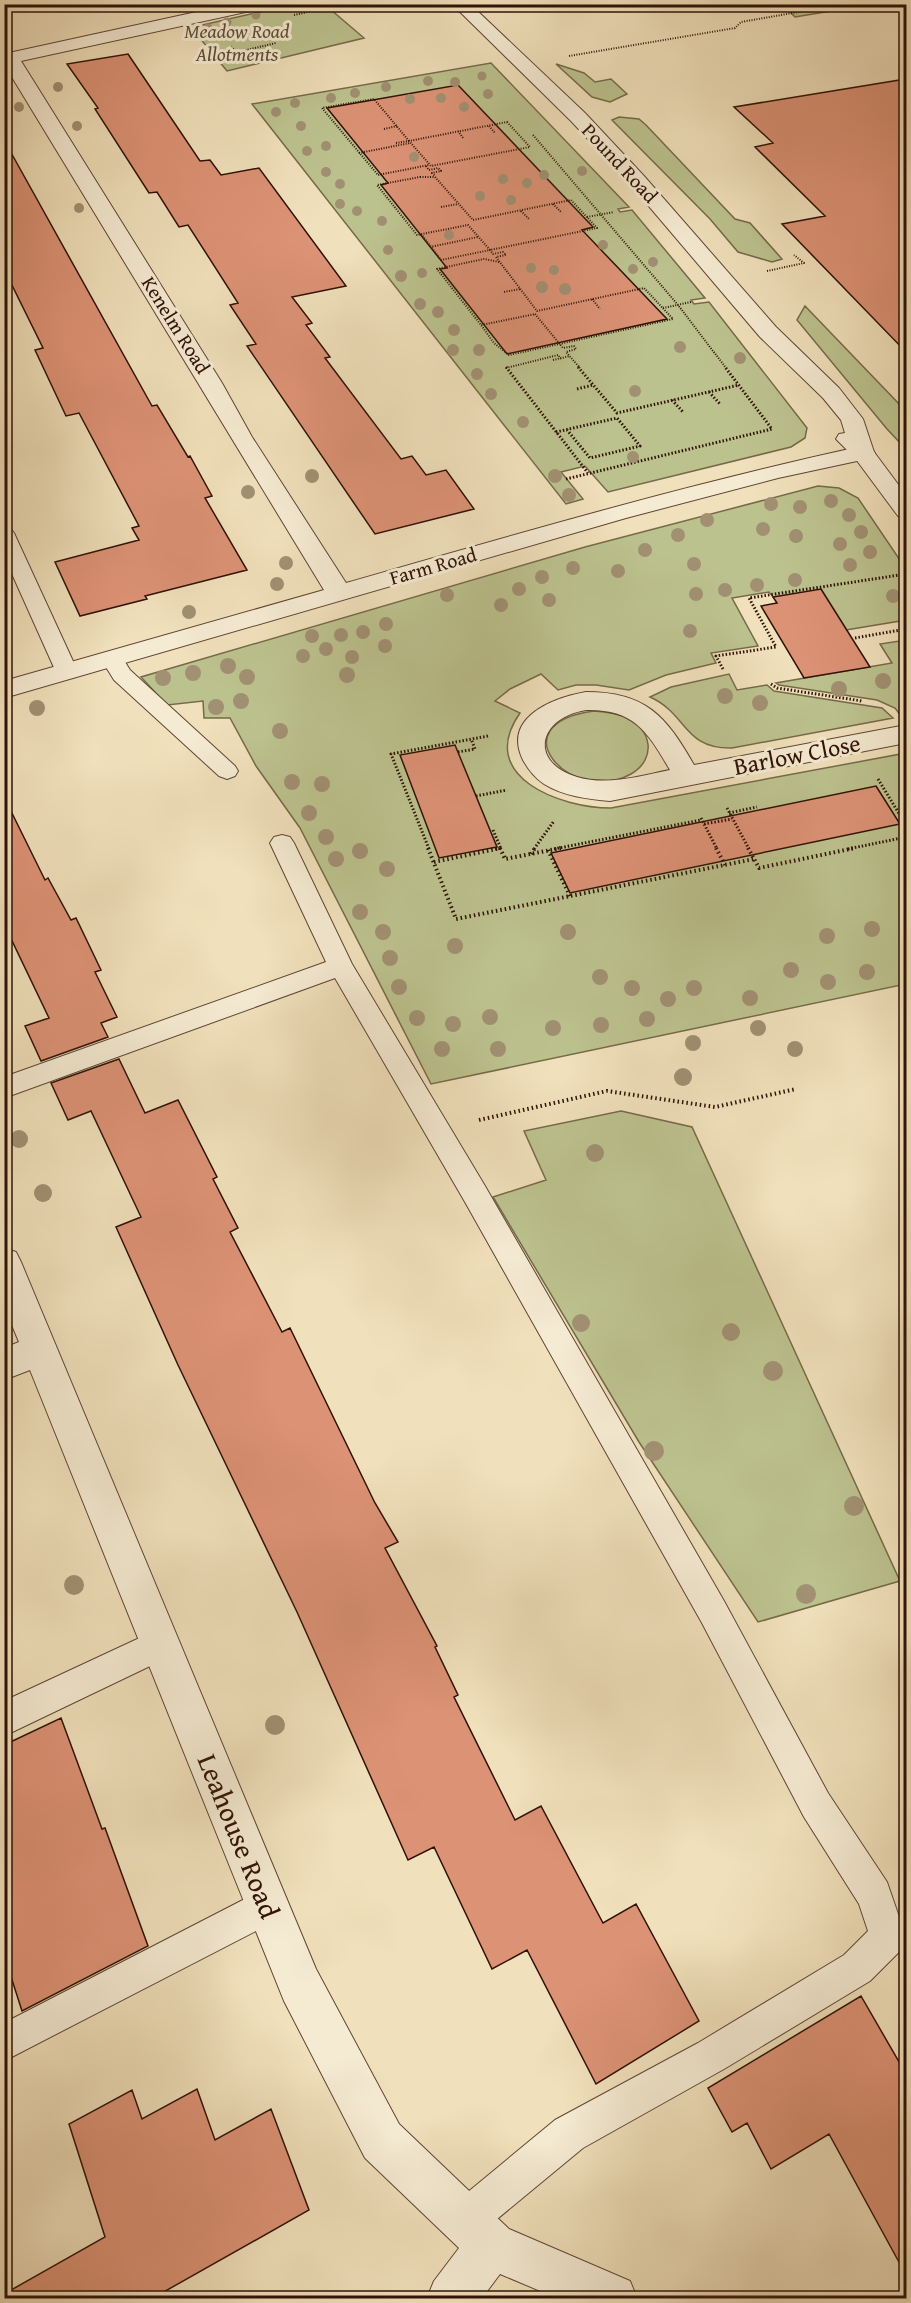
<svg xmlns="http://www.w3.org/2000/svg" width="911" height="2303" font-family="'Gentium Book Plus',serif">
<rect width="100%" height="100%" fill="#f0e0bb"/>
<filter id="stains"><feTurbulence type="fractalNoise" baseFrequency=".00333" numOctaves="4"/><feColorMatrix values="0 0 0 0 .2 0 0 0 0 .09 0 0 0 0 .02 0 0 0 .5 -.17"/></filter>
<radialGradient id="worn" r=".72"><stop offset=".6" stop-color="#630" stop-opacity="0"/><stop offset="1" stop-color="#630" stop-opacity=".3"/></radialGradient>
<path fill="#bcc28e" stroke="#766a4a" stroke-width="1.5" d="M356,5L330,9L364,38L227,71L194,31L202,29V25L290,5Z
M783,5H868L795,17Z
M491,63L629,207L618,209L620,212L632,210L705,298L691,300L694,304L709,302L807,428L805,438L791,447L608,492L585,466L561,472L583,499L566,504L252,104Z
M556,64L584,73L595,82L611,79L627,94L610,102L592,97Z
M619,117L639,119L646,125L735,219L750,223L782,259L772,262L738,252L710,219L612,120Z
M805,306L902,407H906V449L887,429L797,320Z
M818,486L839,488L858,498L906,569V620L846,630L773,597L769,592L732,598L758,646L711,653L716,663L666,675L629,690L596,685H576L558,690L541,674L510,689L495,701L520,713C475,777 561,808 611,808L906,753V984L431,1084L300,828L256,766L230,718H204L203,701L167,705L141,677L585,547Z
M906,640V715L901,716L895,708L877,700L779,685L776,683L892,663L880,644Z
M729,674L737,690L767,685L774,691L882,708L893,718L732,748C683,749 688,714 650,697L671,687Z
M594,711C605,712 616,713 626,717C652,729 657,759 631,774C571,807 496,724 594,711Z
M621,1111L692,1127L900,1581L758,1622L639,1442L493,1197L546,1180L524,1131Z"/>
<path fill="#dc9275" stroke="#2f1106" stroke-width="1.5" d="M128,54L200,161L210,160L221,175L259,168L346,286L292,297L312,323L306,325L330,357L325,358L401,459L412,456L426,475L446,470L474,509L375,534L247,346L256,344L230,305L238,303L188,225L179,227L157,192L149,193L95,109L98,108L67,64Z
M906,79V352L782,224L825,216L755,147L773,143L734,107Z
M458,85L593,227L582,230L667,319L507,354L440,269L447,268L381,185L388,183L327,108Z
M4,140L152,406L157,405L188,457L190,456L212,496L205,498L247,570L145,596L147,599L80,616L55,562L139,540L132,528L139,526L79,413L66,416L35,350L43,348L4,269Z
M821,589L870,667L804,678L761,606L777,603L773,597Z
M455,745L497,847L439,858L400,755Z
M876,786L900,824L570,893L551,853Z
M4,797L45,880L48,878L71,920L76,918L101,970L95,972L117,1017L101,1023L108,1037L41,1061L25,1026L49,1018L4,924Z
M119,1059L145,1113L178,1100L217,1177L213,1179L238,1228L230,1232L282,1332L290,1328L375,1503L398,1542L385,1548L437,1646L435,1647L458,1695L454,1697L515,1820L541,1806L603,1923L636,1904L699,2021L596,2084L527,1950L492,1969L434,1847L408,1860L297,1612L178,1365L116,1227L141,1217L91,1111L68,1120L51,1083Z
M61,1718L102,1829L105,1828L148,1946L22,2011L4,1955V1745Z
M861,1996L906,2074V2275L829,2134L771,2169L747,2123L732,2132L708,2088Z
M197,2089L215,2140L271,2109L309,2210L153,2298H4V2294L105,2237L69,2124L132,2090L142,2119Z"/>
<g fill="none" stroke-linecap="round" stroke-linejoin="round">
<g stroke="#5f4533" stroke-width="2">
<path id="service" d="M4,527L11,529L14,533L78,672L75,677L67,679L59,677L56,672L4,556Z
M112,652L120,654L130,670L235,766L238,771L235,776L227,779L219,776L114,680L101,659L104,654Z
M282,835L290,837L294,843L352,964L485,1186L724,1601L828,1793L887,1882L906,1937L901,1950L870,1981L724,2069L583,2148L479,2234L465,2240L451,2234L445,2220L451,2206L555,2120L698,2043L844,1955L868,1931L859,1904L804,1817L702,1623L465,1202L335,978L4,1098V1077L326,962L270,843L274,837Z
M161,1628L173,1633L177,1644L173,1655L4,1736V1701Z
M268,1887L281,1892L286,1905L281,1918L4,2061V2023Z"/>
</g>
<g stroke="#5f4533" stroke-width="2">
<path id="minor" d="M233,4H267L259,9L21,61L222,383L252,437L346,583C517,534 688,484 863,446L871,448L875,453L871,458L778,478L626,518L4,698V681L324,590L4,64V54Z
M586,692C646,692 666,716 694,765L906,725V743L610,801C588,799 563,796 544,784C535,778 528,769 523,760C502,717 553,698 586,692ZM586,710C634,709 647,731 670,770C639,776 608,786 577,777C528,762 538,718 586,710Z
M4,1248L16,1252L21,1262L316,1969L399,2124L509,2229L630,2281L637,2298H557L500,2274L482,2298H427L434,2281L459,2248L365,2158L284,2001L30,1370L4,1380V1348L19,1342L4,1306Z"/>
</g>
<g stroke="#5f4533" stroke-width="2">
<path id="tertiary" d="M452,4H470L585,113L644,176L776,327L839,388L863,419L874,452L906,495V518L898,516L855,458L836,439L839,434L845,433L841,420L823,398L760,337L630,184L571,121Z"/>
</g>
<path stroke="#2f1106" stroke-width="2" stroke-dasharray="1 1.5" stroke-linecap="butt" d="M294,15L317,10
M231,47L248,62
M238,52L276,43
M569,56L735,28L741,22L844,4
M507,122L530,147L431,166L409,141Z
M489,126L495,133
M384,129L397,126
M458,131L464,139
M533,135L678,305L726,368
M409,141L374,99L322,108L378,175L429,165
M396,143L409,141
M359,153L410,143
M426,166L429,170L438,168L441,171L432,173L435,176
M420,177H435L473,220L571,200L597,228L490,250L468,225L417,235L377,185Z
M553,204L561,212
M441,207L458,204
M521,211L529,219
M587,217L614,212
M421,234L441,260L490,250L493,254L503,252L506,255L496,257L537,311L644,288L673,319L509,355L494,343L481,325
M430,247L478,237
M499,262L484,259L437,269L481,325L535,314
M767,271L804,263L794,255
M504,292L520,289
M592,299L600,309
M663,308L691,302
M535,314L563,348L574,346L576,349L566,352L580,368
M553,360L570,356
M506,368L558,355L561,359"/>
<path stroke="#2f1106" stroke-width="3" stroke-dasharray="1.5 2" stroke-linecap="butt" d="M506,367L588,473
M578,367L617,413L739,385
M577,389L593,385
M709,392L720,404
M672,400L683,412
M556,432L617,418L640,446L590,458L567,430
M566,479L772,429L725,367
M855,638L906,629
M723,669L716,656L776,647L749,598L906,574
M771,684L777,688L862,701
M458,752L475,749L471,739
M878,779L906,825
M476,796L507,790
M727,808L749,849
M729,813L757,807
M701,818L717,849
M704,824L732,819
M493,830L501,849
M429,849L391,754L488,736
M495,849L501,848
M534,849L554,821
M554,849L701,820
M848,849L906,837"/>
<path stroke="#2f1106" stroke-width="4" stroke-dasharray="1.5 3" stroke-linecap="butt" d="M428,848L456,919L754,859
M500,848L505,859L561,848
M716,848L725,865
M748,848L759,868L855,848
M548,850L570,896
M531,854L535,848
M434,862L501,848
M479,1120L607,1091L715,1107L796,1089"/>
<use href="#service" fill="#f5ebd3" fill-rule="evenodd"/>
<use href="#minor" fill="#f5ebd3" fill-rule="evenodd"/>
<use href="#tertiary" fill="#f5ebd3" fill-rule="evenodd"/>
</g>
<g fill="#a19072">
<circle cx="256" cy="15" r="4.5"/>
<circle cx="227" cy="22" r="4.5"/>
<circle cx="208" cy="28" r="4.5"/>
<circle cx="482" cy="76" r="4.5"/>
<circle cx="428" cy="81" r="5"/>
<circle cx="455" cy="82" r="5"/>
<circle cx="58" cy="87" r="5"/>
<circle cx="386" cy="87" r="5"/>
<circle cx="355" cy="93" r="5"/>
<circle cx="488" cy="94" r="5"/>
<circle cx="331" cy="98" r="5"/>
<circle cx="441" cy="98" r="5"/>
<circle cx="410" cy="99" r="5"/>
<circle cx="295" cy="103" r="5"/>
<circle cx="19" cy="107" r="5"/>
<circle cx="464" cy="107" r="5"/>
<circle cx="276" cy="112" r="5"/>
<circle cx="77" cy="126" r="5"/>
<circle cx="301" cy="126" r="5"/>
<circle cx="326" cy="146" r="5"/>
<circle cx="307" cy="151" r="5"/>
<circle cx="414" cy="157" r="5"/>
<circle cx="582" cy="171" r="5"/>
<circle cx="326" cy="172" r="5"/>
<circle cx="544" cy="175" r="5"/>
<circle cx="503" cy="179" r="5"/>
<circle cx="527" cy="183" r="5"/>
<circle cx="340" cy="184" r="5"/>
<circle cx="480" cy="196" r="5"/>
<circle cx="511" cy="200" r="5"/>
<circle cx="340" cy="204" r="5"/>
<circle cx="79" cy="208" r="5"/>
<circle cx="357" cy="211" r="5"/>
<circle cx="382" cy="221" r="5"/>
<circle cx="449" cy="235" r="5"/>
<circle cx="603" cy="245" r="5"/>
<circle cx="388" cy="250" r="5"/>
<circle cx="653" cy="262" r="5"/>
<circle cx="531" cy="268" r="5"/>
<circle cx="633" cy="269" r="5"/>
<circle cx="554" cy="270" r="5"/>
<circle cx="422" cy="273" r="5"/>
<circle cx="401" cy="276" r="6"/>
<circle cx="542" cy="287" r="6"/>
<circle cx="565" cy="289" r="6"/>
<circle cx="420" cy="304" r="6"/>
<circle cx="438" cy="312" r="6"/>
<circle cx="454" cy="330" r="6"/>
<circle cx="680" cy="347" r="6"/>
<circle cx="453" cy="350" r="6"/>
<circle cx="479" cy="350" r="6"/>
<circle cx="740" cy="358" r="6"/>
<circle cx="477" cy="374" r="6"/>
<circle cx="635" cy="391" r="6"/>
<circle cx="491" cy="394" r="6"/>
<circle cx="523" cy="422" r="6"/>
<circle cx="633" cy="457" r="6"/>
<circle cx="312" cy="476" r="7"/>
<circle cx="555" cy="476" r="7"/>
<circle cx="248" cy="492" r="7"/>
<circle cx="569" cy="495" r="7"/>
<circle cx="831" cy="501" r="7"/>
<circle cx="771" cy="504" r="7"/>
<circle cx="800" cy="507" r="7"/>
<circle cx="849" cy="515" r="7"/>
<circle cx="707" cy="520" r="7"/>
<circle cx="763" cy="529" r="7"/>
<circle cx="861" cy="532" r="7"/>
<circle cx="678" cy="535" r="7"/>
<circle cx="796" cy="536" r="7"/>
<circle cx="840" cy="544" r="7"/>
<circle cx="645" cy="550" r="7"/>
<circle cx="870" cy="552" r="7"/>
<circle cx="286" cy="563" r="7"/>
<circle cx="694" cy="564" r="7"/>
<circle cx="850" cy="565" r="7"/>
<circle cx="573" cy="568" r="7"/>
<circle cx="618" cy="571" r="7"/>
<circle cx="542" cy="577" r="7"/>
<circle cx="795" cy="580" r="7"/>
<circle cx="277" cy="584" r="7"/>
<circle cx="757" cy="585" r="7"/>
<circle cx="519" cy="589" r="7"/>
<circle cx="725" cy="590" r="7"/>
<circle cx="696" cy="594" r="7"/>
<circle cx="447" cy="595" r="7"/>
<circle cx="893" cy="596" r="7"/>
<circle cx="549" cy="600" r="7"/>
<circle cx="501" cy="605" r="7"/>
<circle cx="189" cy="612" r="7"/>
<circle cx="386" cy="624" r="7"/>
<circle cx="690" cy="631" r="7"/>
<circle cx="363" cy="632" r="7"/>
<circle cx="341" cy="635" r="7"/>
<circle cx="312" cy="636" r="7"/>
<circle cx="385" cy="646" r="7"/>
<circle cx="326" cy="649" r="7"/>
<circle cx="303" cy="656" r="7"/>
<circle cx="352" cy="657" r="7"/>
<circle cx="228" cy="666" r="8"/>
<circle cx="193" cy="673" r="8"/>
<circle cx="347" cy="675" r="8"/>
<circle cx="247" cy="677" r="8"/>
<circle cx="163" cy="678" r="8"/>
<circle cx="883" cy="681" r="8"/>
<circle cx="839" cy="689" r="8"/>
<circle cx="725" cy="696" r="8"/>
<circle cx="241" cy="701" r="8"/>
<circle cx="760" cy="703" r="8"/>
<circle cx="216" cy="707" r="8"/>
<circle cx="37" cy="708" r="8"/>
<circle cx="280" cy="731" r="8"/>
<circle cx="292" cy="782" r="8"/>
<circle cx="322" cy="784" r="8"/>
<circle cx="309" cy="813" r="8"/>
<circle cx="326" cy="837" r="8"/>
<circle cx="360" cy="851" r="8"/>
<circle cx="336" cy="859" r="8"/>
<circle cx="387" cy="869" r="8"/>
<circle cx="360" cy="912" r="8"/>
<circle cx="872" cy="929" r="8"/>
<circle cx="383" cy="932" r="8"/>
<circle cx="568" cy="932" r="8"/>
<circle cx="827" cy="936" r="8"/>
<circle cx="455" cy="946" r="8"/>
<circle cx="390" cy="958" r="8"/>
<circle cx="791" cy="970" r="8"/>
<circle cx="867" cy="972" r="8"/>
<circle cx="600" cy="977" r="8"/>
<circle cx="828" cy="982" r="8"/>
<circle cx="399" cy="987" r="8"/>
<circle cx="632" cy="988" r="8"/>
<circle cx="694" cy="988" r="8"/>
<circle cx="750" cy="998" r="8"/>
<circle cx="668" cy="999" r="8"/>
<circle cx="490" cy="1017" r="8"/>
<circle cx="417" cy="1018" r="8"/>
<circle cx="647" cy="1019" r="8"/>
<circle cx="453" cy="1024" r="8"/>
<circle cx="601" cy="1025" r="8"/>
<circle cx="553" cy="1028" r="8"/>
<circle cx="758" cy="1028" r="8"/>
<circle cx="693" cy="1043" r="8"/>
<circle cx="442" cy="1049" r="8"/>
<circle cx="498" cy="1049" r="8"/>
<circle cx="795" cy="1049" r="8"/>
<circle cx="683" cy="1077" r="9"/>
<circle cx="19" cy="1139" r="9"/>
<circle cx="595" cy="1153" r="9"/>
<circle cx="43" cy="1193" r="9"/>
<circle cx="581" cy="1323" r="9"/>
<circle cx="731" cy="1332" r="9"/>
<circle cx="773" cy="1371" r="10"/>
<circle cx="654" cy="1451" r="10"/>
<circle cx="854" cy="1506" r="10"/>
<circle cx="74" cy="1585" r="10"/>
<circle cx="806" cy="1594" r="10"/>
<circle cx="275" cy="1725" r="10"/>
</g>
<g text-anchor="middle" stroke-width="6" stroke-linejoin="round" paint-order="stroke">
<g font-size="20" font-style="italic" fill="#604f36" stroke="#f5ebd3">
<text x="237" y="38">Meadow Road<tspan x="237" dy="23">Allotments</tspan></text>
</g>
<g font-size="20" fill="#2f1106" stroke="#f5ebd3">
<text transform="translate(620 163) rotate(47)" y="7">Pound Road</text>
<text transform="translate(176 325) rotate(58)" y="7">Kenelm Road</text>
<text transform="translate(433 566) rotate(-16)" y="7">Farm Road</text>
</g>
<g font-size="24" fill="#2f1106" stroke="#f5ebd3">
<text transform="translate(797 755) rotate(-11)" y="8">Barlow Close</text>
</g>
<g font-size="28" fill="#2f1106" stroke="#f5ebd3">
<text transform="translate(239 1836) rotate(68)" y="10">Leahouse Road</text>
</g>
</g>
<rect width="911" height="2303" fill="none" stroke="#f0e0bb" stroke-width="24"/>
<rect x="6" y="6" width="899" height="2291" fill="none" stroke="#2f1106" stroke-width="3"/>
<rect x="12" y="12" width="887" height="2279" fill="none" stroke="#2f1106" stroke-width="1.5"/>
<rect width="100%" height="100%" filter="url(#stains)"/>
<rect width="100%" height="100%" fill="url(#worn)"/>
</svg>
